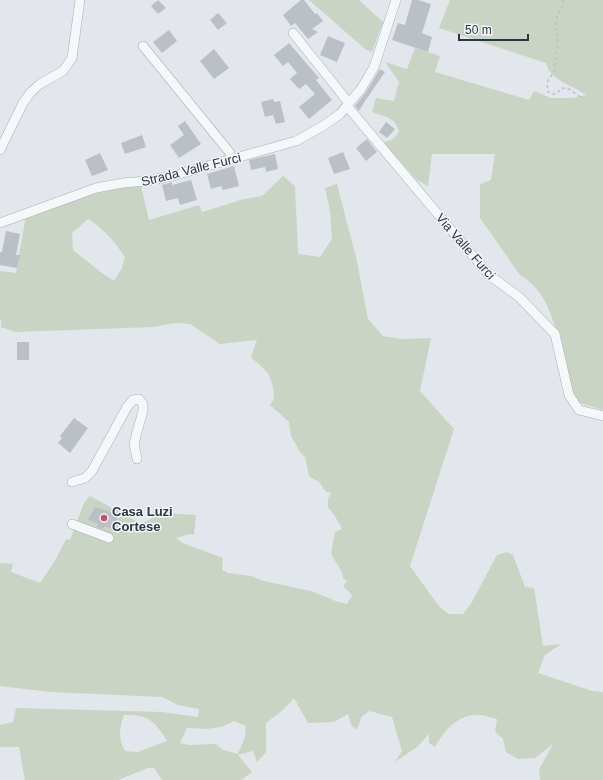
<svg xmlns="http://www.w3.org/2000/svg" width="603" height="780" font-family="Arial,sans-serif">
<rect width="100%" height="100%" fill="#e3e6eb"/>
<path fill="#c9d4c5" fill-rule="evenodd" d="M309,0H359L383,22L372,52L365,49Z
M450,0H603V410L579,403C577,398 574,394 572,389C558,353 558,296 520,275L480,218V184L491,180L495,154H432L428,186L417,180L383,142C392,141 395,138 399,131C395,117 385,117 372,112L376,98L394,101L399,82L385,62L407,69L415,48L440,56L435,72L529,100L534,91L551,98H573L586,95C575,86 549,80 546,63L439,28Z
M283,176L295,186L298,254L320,257L332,239L330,211L325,188L337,184L357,261L368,319L383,336L402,339L431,338L420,391L454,429L410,566L438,605L448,614H463L472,602L497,555L507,552L513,555L525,587L534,588L543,646L561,644L545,655L538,673L592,691L603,692V780H540L539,770L553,744L535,758L518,759L506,752L503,739L495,732L497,719C492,718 487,716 482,715C459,713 445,729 435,747L429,743V734L417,747L395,762L402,751L392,717L370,711L362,716L357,730L351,725L348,714L334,722L308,723L294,698L283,710L266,723V752L257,762L253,751L238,755L252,772L241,780H162L154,768H148L118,780H25L19,747H0V725L13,722L16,708L162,712L198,717L199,709L178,705L162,697L50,692L0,686V563L13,564L11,572L40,583L56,559L66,539L70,540L84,503L90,496L141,524L162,513L196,515L194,535L190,534L176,538L183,543L223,558L222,570L228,573L251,576L264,581L311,591L338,602L347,604L352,595L343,586L347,581L343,578L342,572L331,554L335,532L342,529L335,516L328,507V499L331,492H326L320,483L309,476L305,457L300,452L291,436L289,422L270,405L274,399L273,387L268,373L251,357L257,340L220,344L190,324L175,323L153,327L15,332L1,327V320H0V271L16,273L26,216L89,195L114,189L141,186L149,220L199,205L202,212L244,199L262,196ZM88,219C103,228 115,242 125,257L122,268L114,281L102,273L73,250L72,233ZM124,715C148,714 155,721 167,741L138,752L125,751C118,738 119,729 124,715ZM234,721L246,726L245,737L238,754L223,750L216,744L189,745L180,743L187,728L206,729L221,727Z"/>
<path fill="#bbc0c7" d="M158,0L166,8L158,14L151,6Z
M301,0H304L315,14L317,13L323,21L312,29L318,32L308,39L295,23L291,26L283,15Z
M412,0H418L431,4L422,33L432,37L428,52L392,40L398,23L405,25Z
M218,13L227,23L218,30L210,20Z
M169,30L177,41L162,53L153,42Z
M328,36L345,43L337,62L320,55Z
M289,43L319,78L316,80L332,100L309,119L299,107L315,94L306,84L299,89L290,79L297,73L288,62L283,66L274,55Z
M214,49L229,68L214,79L200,61Z
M380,69L385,72L365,101L359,111L355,106L366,92Z
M273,99L274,102L280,101L285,122L276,124L273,115L265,117L261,102Z
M185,121L201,144L179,158L170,145L184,135L178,126Z
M386,122L395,129L387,138L379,132Z
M142,135L146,147L125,154L121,143Z
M367,139L377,152L366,161L356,148Z
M343,152L350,169L334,174L328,158Z
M100,153L108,170L92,176L85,160Z
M275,154L278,169L266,172L265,167L251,170L249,160Z
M234,166L239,186L223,190L221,186L211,189L207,174Z
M191,180L197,200L180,205L178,198L166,201L162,185L172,182V185Z
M6,231L20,234L16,255H20L17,268L0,265V252H2Z
M17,342H29V360H17Z
M74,418L88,428L70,453L58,443L62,438L60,436Z
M95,507L119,515L112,529L105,526L103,529L96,527L98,524L88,520Z"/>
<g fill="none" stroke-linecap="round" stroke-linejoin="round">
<g stroke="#a8adb5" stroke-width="10">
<path id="minor" d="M293,33L349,103
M143,46L230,153L232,159
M347,106L489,275L519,297L555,334L569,395L579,410L603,416
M0,150L23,103L31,92L40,84L63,71L72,58L80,0
M0,223L96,188L123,183L147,181L172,176L296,141L323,126L340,114L349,103L361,89L374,67L396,0
M72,482L85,478L92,471L127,407L133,400L139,399L143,404V411L137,432L134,444L137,459
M72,524L109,538"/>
</g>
<path stroke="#bdc1c6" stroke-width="1.5" stroke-dasharray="3 3" stroke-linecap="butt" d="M563,0L564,4L557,17L555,28L558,37L556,58L554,72L548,80L547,91L552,94H556L562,88L569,89L583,99"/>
<use href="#minor" stroke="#f6f7f9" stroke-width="9"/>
</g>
<circle fill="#c85065" stroke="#f3f5f8" stroke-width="1.5" cx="104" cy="518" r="4"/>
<g text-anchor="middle" stroke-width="3" stroke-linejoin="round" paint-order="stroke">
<g font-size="13" fill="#2c3542" stroke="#f3f5f8">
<text transform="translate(191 169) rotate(-14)" y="5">Strada Valle Furci</text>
<text transform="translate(466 246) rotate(49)" y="5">Via Valle Furci</text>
</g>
<g font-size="13" font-weight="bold" fill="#2c3542" stroke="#f3f5f8" text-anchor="start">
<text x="112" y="516">Casa Luzi<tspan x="112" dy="15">Cortese</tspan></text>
</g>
</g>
<path d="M459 34v6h69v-6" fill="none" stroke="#2c3542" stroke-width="2"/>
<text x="465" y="34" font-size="12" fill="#2c3542" stroke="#f3f5f8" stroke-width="3" paint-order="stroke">50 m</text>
</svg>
